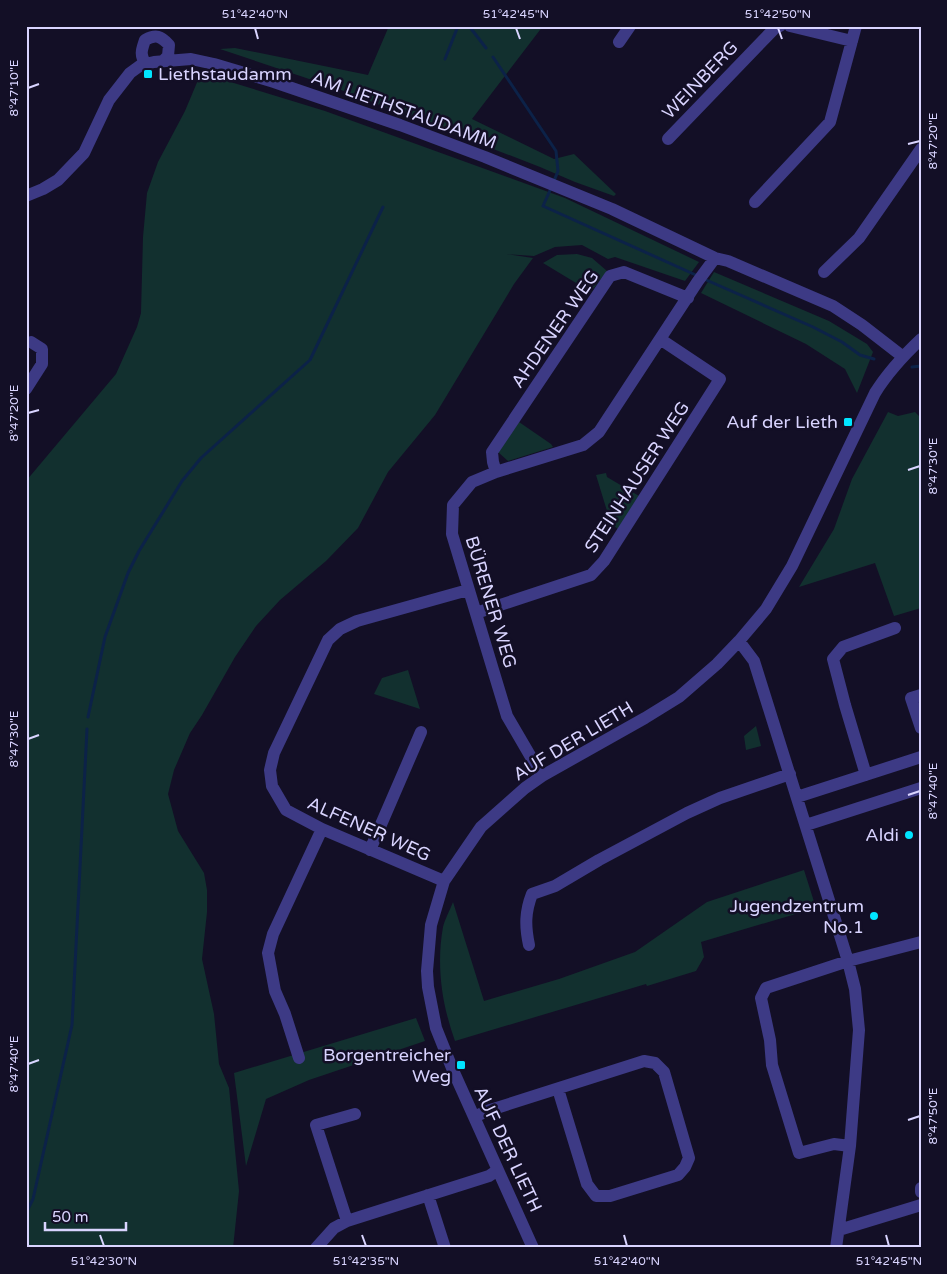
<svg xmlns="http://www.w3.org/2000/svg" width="947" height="1274" font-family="'Varela Round',sans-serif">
<rect width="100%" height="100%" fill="#130f26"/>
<path fill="#12302f" d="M389,26H543L472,119L554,159L574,154L616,194L614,196L575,182L540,167L336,88L220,49L235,48L368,75Z
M201,73L325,111L565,198L699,262L685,281L615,257L608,259L582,245L555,247L534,256L506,254L533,258L514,284L435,415L388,472L358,528L326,561L280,600L256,626L235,657L202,715L190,733L174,770L168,794L178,831L204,873L207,890V912L202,959L214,1014L219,1064L229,1088L239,1191L233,1248H26V481L116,374L137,327L141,313L143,237L147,193L158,162L185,111Z
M577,254L592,258L607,271L591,292L543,263L557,255Z
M714,272L829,321L867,344L873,352L857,393L845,369L806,344L701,293Z
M888,412L898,416L915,412L921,418V608L894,616L875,563L799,587L834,529L852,479Z
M519,422L551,444L553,447L508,461L498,452Z
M606,473L607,477L639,496L618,529L611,524L596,475Z
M408,670L420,709L374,694L382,678Z
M756,726L761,746L746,750L744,736Z
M804,870L816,908L701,942L704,957L696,971L647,986L646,984L455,1041C442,1005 436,966 443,927C445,919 450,910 453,902L484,1001L559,979L635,952L707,902Z
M416,1018L425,1041L309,1080L266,1099L246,1166L234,1073Z"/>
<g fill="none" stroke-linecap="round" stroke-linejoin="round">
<path stroke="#0c2248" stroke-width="3" d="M469,26L486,48
M493,57L556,151L558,171L554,181
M445,59L458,26
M552,186L543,206L698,276
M704,279L813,327L842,342L860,355L874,359
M912,367L921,366
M88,717L105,637L128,573L139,551L182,481L201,458L310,360L383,207
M26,1213L33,1199L72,1025L87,729"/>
<path stroke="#3d3a85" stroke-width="12" d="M790,26L852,41
M619,42L630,26
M146,64C139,55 142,49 145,40C156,34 161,36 169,45L168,56L164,60
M668,139L774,29L780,26
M26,196L43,189L58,180L84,153L109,100L130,73L141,65L154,62L191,59L214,64L274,82L400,125L485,157L612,209L715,258L728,261L833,306L862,325L902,356
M755,202L830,122L856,26
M824,272L859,238L921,149
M26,389L42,364V349L31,342
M496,472L493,462L492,452L610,276L624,272L688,298
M476,613L591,575L604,561L720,379L660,339
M739,641L754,661L848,961L855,989L859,1030L850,1146L836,1248
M921,695L911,698L921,728
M866,775L845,705L833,659L843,647L895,628
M542,776L507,716L452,534L453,505L472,482L496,472L583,445L599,432L698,281L715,258
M797,797L921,757
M806,825L921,788
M370,850L421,732
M444,881L322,829L286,810L272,786L270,770L274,753L328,640L340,629L357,621L468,590
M529,945C525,926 525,912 532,894L555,886L599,860L687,813L720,798L790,774
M299,1058L285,1014L275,991L268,953L273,934L322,829
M474,1117L487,1111L644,1061L655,1063L664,1072L689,1158L685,1167L678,1175L610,1196H596L587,1184L558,1089
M850,1146L834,1144L799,1153L772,1065L770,1040L761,998L766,988L848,961L921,942
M921,1188V1192
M428,1195L445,1248
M347,1221L316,1125L355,1114
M839,1230L921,1205
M316,1248L334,1228L347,1221L489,1176L498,1170
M533,1248L452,1068L436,1028L428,987L427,971L431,925L444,881L481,827L525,788L542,776L645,718L679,697L717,664L739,641L766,609L792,566L875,393C888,372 903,356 921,339"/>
</g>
<path fill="none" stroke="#d9d4ff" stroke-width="2" d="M255,28L258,39M516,28L520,39M778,28L782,39M28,88L39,84M908,144L920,141M28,413L39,410M908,470L920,466M28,739L39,735M908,795L920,791M28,1064L39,1060M908,1120L920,1116M100,1235L104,1246M362,1235L366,1246M624,1235L627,1246M886,1235L889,1246"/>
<g fill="#00e5ff" stroke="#130f26" stroke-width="2">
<rect x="143" y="69" width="10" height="10" rx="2.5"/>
<rect x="843" y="417" width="10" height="10" rx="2.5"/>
<circle cx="909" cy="835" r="5"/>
<circle cx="874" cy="916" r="5"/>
<rect x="456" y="1060" width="10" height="10" rx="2.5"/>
</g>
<g text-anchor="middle" stroke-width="5" stroke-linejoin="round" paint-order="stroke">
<g font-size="18" fill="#d9d4ff" stroke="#130f26" text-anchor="end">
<text x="158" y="80" text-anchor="start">Liethstaudamm</text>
<text x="838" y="428">Auf der Lieth</text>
<text x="899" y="841">Aldi</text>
<text x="864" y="912">Jugendzentrum<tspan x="864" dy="21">No.1</tspan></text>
<text x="451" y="1061">Borgentreicher<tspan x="451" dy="21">Weg</tspan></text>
</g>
<g font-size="18" fill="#d9d4ff" stroke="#130f26">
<text transform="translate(700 80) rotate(-46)" y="6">WEINBERG</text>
<text transform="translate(404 110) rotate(20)" y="6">AM LIETHSTAUDAMM</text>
<text transform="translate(555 329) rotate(-55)" y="6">AHDENER WEG</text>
<text transform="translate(637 477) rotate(-57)" y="6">STEINHAUSER WEG</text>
<text transform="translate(491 602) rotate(73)" y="6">BÜRENER WEG</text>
<text transform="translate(573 741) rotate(-31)" y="6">AUF DER LIETH</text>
<text transform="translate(369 829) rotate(24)" y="6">ALFENER WEG</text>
<text transform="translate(508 1149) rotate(65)" y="6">AUF DER LIETH</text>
</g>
</g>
<rect width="947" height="1274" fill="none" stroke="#130f26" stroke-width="55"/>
<path d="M45 1222v8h81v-8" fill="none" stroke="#d9d4ff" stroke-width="2.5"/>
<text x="52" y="1222" font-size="15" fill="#d9d4ff" stroke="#130f26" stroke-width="4" paint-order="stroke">50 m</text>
<rect x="28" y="28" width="892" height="1218" fill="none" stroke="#d9d4ff" stroke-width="2"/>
<g font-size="12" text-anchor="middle" fill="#d9d4ff">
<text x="255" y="18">51°42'40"N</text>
<text x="516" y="18">51°42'45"N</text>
<text x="778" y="18">51°42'50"N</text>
<text transform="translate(14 88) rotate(-90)" y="4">8°47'10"E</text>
<text transform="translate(933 141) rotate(-90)" y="4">8°47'20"E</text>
<text transform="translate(14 413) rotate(-90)" y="4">8°47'20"E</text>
<text transform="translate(933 466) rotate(-90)" y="4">8°47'30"E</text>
<text transform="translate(14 739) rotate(-90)" y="4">8°47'30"E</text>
<text transform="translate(933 791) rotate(-90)" y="4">8°47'40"E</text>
<text transform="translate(14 1064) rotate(-90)" y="4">8°47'40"E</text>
<text transform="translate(933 1116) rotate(-90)" y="4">8°47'50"E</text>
<text x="104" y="1265">51°42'30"N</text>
<text x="366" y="1265">51°42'35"N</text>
<text x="627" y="1265">51°42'40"N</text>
<text x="889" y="1265">51°42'45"N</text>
</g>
</svg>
